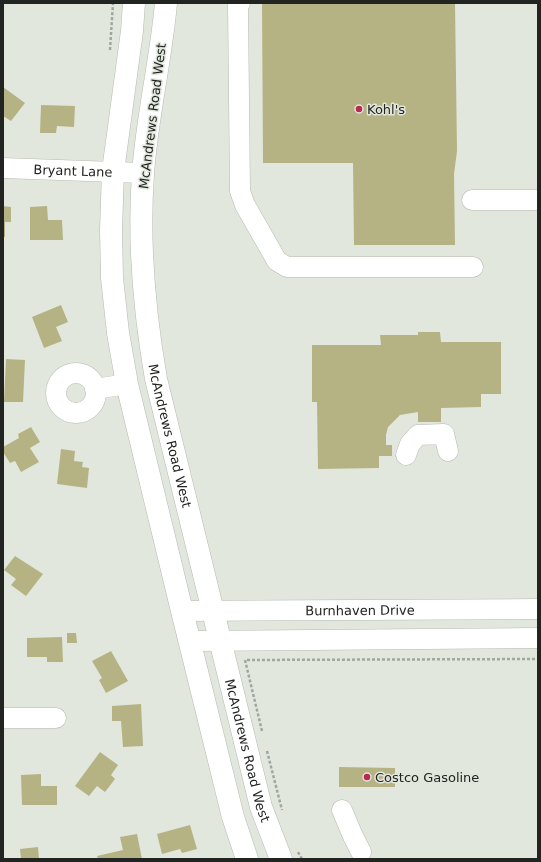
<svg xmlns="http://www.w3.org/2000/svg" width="541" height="862" font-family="'DejaVu Sans',sans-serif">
<rect width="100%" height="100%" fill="#e2e7de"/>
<path fill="#b5b383" d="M262,3H455L457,151L454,174L455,245H354L353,163H263Z
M3,87L25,103L11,121L3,116Z
M41,105L75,106L74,127L57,126L56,133H40Z
M3,206L11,207V222H5V237H3Z
M47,206L48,220H62L63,240H30V207Z
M61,305L68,322L56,327L62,341L44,348L32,317Z
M418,332H440L441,342H501V394H481V407L441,408V422H418V412L400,415L388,427L386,435V445H392V456H379V468L318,469L317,402H312V345H381L380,335H418Z
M6,359L25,360L23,402H4Z
M31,427L40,442L30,448L39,462L21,472L15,461L10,463L3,452V447L19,438L18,434Z
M61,449L75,451L74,461L83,462L82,467L89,468L87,488L57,484Z
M15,556L43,574L26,596L11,585L16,579L4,570Z
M67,633H76L77,643H67Z
M62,637L63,662H47V657H27V638Z
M111,651L128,681L106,693L99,680L102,678L92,661Z
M141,704L143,746L123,747L121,721H112V706Z
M100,752L118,765L111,775L115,779L105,792L97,786L89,796L75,786Z
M339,767L395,768V787H339Z
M41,774V786H57V805H22L21,775Z
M190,825L197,849L182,853L180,849L162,854L157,834Z
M137,834L142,859H98L97,856L123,850L120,837Z
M38,847L39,859H21L20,849Z"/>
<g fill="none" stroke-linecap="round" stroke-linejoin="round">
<g stroke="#b5bab1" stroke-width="21">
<g id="minor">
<path d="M240,3L238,6L240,191L245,205L277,261L287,267H473"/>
<path id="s1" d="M3,168L143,173"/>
<path d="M472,200H538"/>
<circle cx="76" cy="393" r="20"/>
<path d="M95,389L127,384"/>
<path d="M406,455L410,444L418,435L444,434L448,451"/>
<path id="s2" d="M182,611L538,609"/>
<path d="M190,641L538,638"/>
<path d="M3,718H56"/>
<path d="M342,810L352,834L361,852"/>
</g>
</g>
<g stroke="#b5bab1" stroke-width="23">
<g id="major">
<path d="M134,3L132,31L113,171L111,230L112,278L118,333L127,384L182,611L233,817L247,859"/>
<path id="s3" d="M166,3C161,60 147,116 143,174C138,243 144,310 156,379L261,807L281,859"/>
</g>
</g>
<path stroke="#a2a69f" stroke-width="2.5" stroke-dasharray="3 2" stroke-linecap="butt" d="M110,50L113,3
M262,731L245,660L538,659
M267,751L282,810
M298,852L302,859"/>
<use href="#minor" stroke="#fff" stroke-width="20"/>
<use href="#major" stroke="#fff" stroke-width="22"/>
</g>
<g fill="#b92950" stroke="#e2e7de" stroke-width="1.5">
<circle cx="359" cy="109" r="4"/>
<circle cx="367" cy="777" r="4"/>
</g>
<g text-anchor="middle" stroke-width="3" stroke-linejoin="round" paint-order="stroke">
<g font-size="13" fill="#222421" stroke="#e2e7de" text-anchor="start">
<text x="367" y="114">Kohl's</text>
<text x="375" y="782">Costco Gasoline</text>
</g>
<g font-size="13" fill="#222421" stroke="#e2e7de">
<text transform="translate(152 116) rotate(-83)" y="5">McAndrews Road West</text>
<text dy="5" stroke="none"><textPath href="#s1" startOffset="70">Bryant Lane</textPath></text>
<text dy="5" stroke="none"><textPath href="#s3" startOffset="437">McAndrews Road West</textPath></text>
<text dy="5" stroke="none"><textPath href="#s2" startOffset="178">Burnhaven Drive</textPath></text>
<text dy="5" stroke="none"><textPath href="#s3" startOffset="761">McAndrews Road West</textPath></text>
</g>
</g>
<rect width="541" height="862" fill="none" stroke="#222421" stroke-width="8"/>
</svg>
